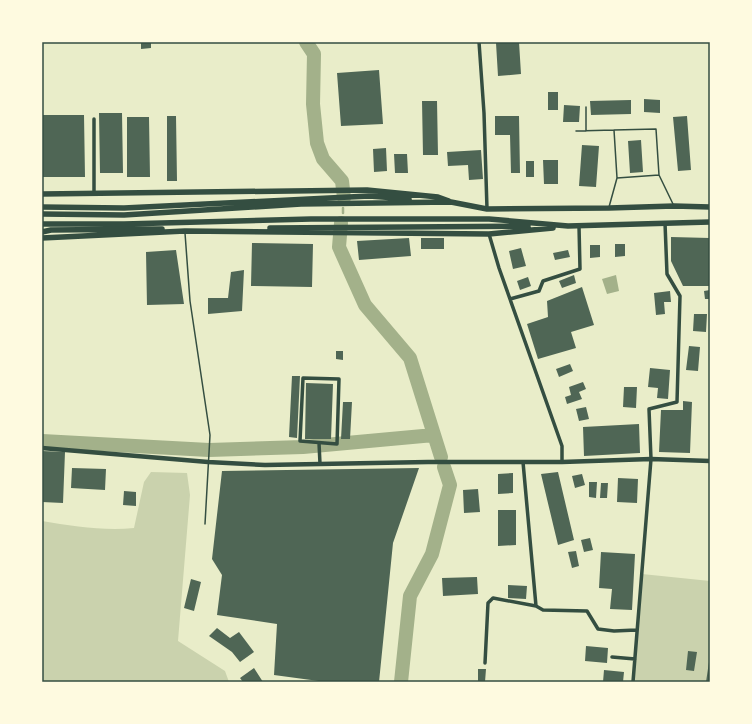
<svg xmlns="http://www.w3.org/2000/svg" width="752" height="724" font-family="'Exo 2',sans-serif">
<rect width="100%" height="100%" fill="#e9edc9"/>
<path fill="#cad2ad" d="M151,472L187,473L190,495L178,641L225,671L229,682H42V521C72,526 104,531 134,528L144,482Z
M642,574L710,581V682H633Z"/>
<path fill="#a3b18a" d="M616,275L619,291L607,294L602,279Z"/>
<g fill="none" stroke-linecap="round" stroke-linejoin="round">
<path stroke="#a3b18a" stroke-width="2.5" d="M343,213V208"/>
<path stroke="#a3b18a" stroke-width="14" d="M306,42L314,54L313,104L317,143L323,159L342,181L344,198
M341,223L339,247L365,305L410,358L441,457
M42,441L209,450L303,447L434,435
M401,682L410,596L432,554L450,485L444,467"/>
</g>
<path fill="#4f6655" d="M141,42H151V48L141,49Z
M519,42L521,74L498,76L496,43Z
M379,70L383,124L341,126L337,73Z
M548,92H558V110H548Z
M644,99L660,100V113L644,112Z
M631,100V114L591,115L590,101Z
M422,101H437L438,155H423Z
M564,105L580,106L579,122H563Z
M99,113H122L123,173H100Z
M42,115H84L85,177H42Z
M167,116H176L177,181H167Z
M495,116H519L520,173H511L510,135H495Z
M687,116L691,170L678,171L673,117Z
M127,117H149L150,177H127Z
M641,140L643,172L630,173L628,141Z
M582,145L599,146L596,187L579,186Z
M386,148L387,171L374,172L373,149Z
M481,150L483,179L469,180L468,165L448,166L447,152Z
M394,154H407L408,173H395Z
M543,160H558V184H544Z
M526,161H534V177H526Z
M671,237L710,238V286H683L671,261Z
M409,238L411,256L359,260L357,241Z
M421,238H444V249H421Z
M252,243L313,244L312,287L251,286Z
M615,244H625V256L615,257Z
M590,245H600V257L590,258Z
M521,248L526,266L513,269L509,251Z
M176,250L184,304L147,305L146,252Z
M568,250L570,257L555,260L553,253Z
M244,270L242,311L208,314V298H228L231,272Z
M574,275L576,283L562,288L559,281Z
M528,277L531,286L520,290L517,281Z
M582,287L594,325L571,332L576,348L538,359L527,324L548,317L547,301Z
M710,290V299H705L704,291Z
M670,291L671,302H664L665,314L656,315L654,293Z
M694,314H707L706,332L693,331Z
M689,346L700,347L698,371L686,370Z
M336,351H343V360L336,359Z
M570,364L573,371L559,377L556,369Z
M650,368L670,370L668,399L657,398L658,388L648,387Z
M292,376H300L297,438L289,437Z
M583,382L586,389L579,392L582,399L567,404L565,397L571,395L569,387Z
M306,383L333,384L331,439H305Z
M624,387H637L636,408L623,407Z
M683,401L692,402L690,453L659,452L661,410H683Z
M343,402H352L350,439H341Z
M586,407L589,419L579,421L576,409Z
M639,424L640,453L584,456L583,427Z
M42,451L65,452L63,503L42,502Z
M72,468L106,469L105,490L71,488Z
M419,468L393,543L379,682H326L274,675L277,624L217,615L222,575L212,559L222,471Z
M558,472L574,540L558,545L541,474Z
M513,473V493L498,494V474Z
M582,474L585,485L575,488L572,476Z
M618,478L638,479L637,503L617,502Z
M589,482H597L596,498L589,497Z
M601,483H608L607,498H600Z
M478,489L480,512L464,513L463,490Z
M124,491L136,492V506L123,505Z
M498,510H516V545L498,546Z
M590,538L593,550L584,552L581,540Z
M576,551L579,566L572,568L568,552Z
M601,552L635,554L632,610L610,609L612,589L599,588Z
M477,577L478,594L443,596L442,578Z
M191,579L201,582L194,611L184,608Z
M508,585L527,586L526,599L508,598Z
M217,628L230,638L239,632L254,652L240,662L232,652L209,636Z
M586,646L608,648L607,663L585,661Z
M688,651L697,652L694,671L686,670Z
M709,662L710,682H706Z
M254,668L263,682H243L240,678Z
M478,669H486L485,682H478Z
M604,670L624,672L623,682H603Z"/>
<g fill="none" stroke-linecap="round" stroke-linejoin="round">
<path stroke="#344e41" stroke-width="1.5" d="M576,131L614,130
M586,131V107
M617,178L659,175
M609,207L617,178L614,130L656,129L659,175L673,204
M185,233L190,301L210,435L205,524"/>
<path stroke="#344e41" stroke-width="3.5" d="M479,42L484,113L487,209
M94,119V193
M489,234L499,268L562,446V462
M510,299L539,291L543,281L580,269L579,226
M303,378L339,379L337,444L300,441Z
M319,443L320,464
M523,462L536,606L543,610L587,611L598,629L614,631L636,630
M612,657L635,659
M485,663L488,603L493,598L536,606
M633,682L651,459L649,409L677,402L680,296L667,274L665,223"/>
<path stroke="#344e41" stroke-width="4.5" d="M42,448L208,462L265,465L428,462H562L651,459L710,461"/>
<path stroke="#344e41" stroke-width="5.5" d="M42,194L367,190L438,197L449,201
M42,207L124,208L369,196L409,199
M42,214L124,215L301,204L451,202L487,209L609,208L674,206L710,207
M42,224H124L311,219H489L568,226L710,222
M270,228L528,226
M42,232L51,230L162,229
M42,238L185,231L489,234L553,228"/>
</g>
<rect width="752" height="724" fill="none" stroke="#fefae0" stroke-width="86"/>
<rect x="43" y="43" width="666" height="638" fill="none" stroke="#344e41" stroke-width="1.5"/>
</svg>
